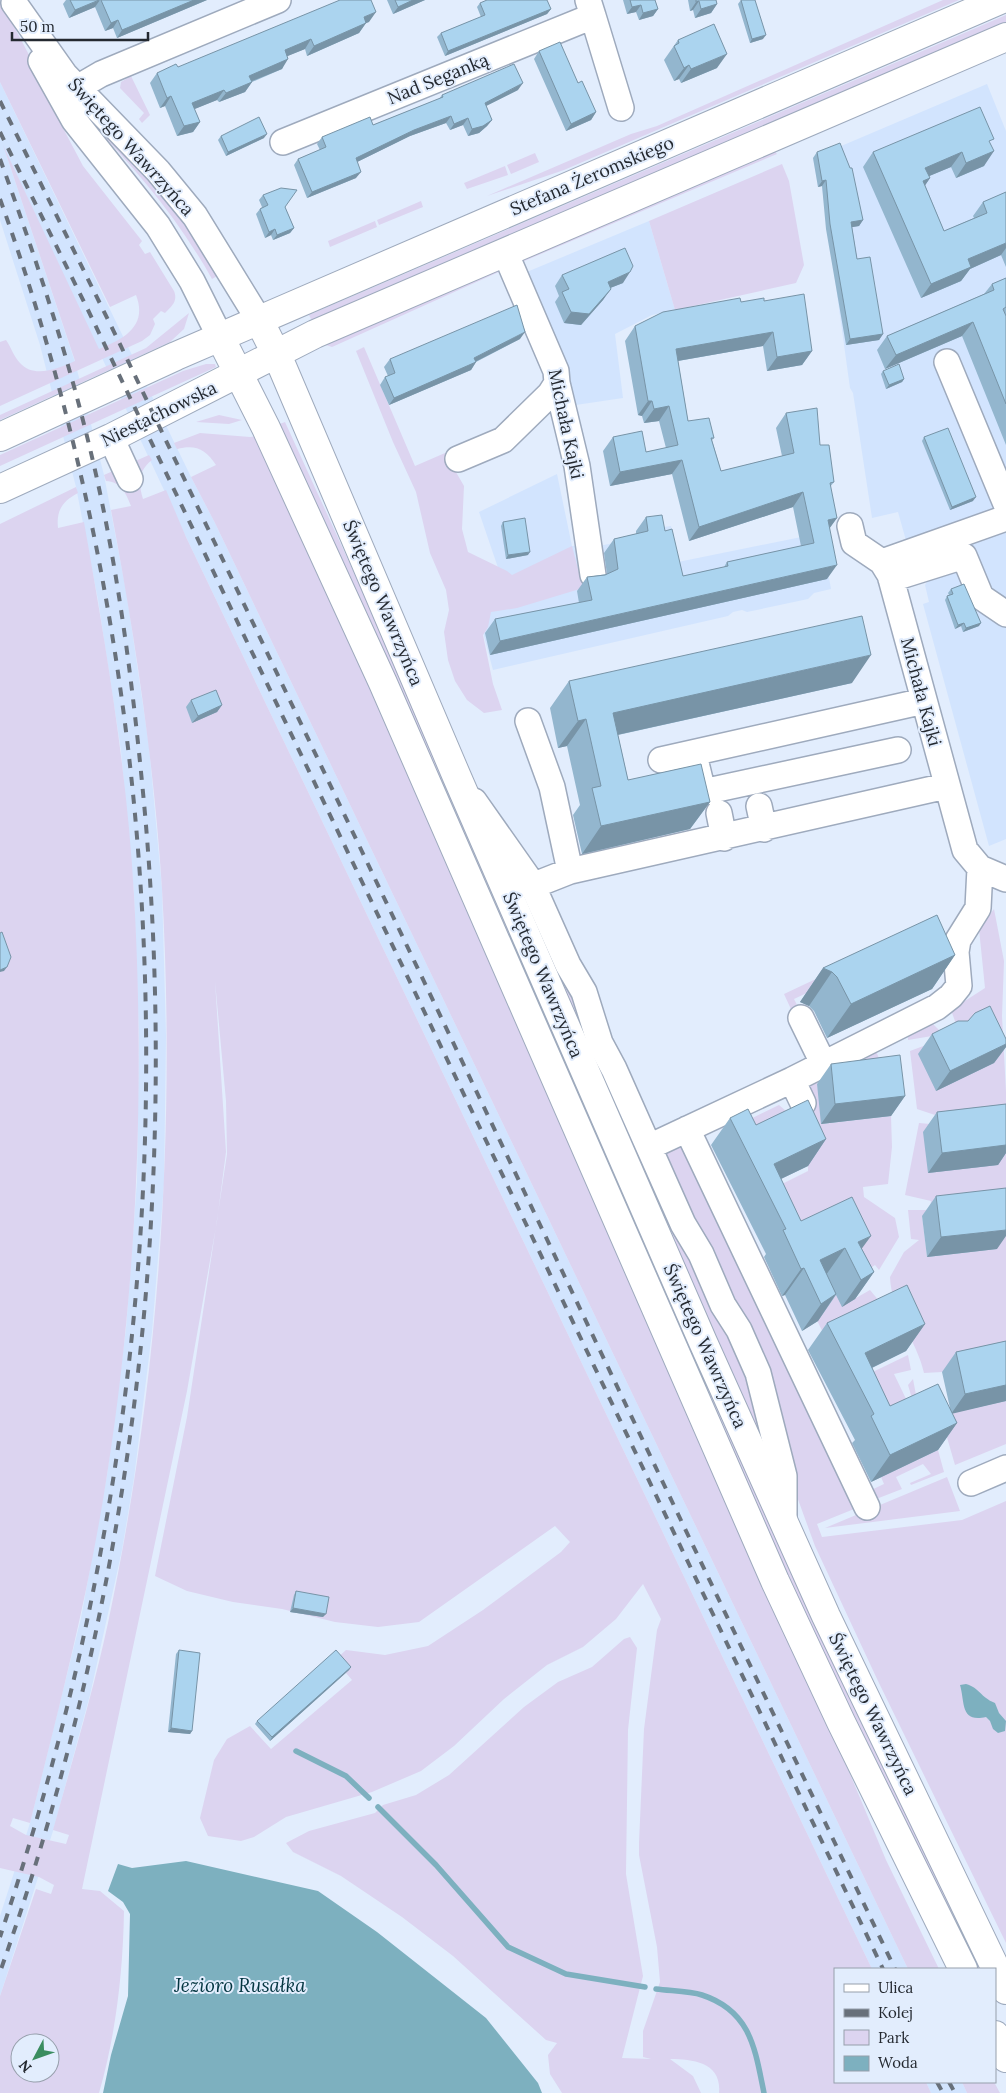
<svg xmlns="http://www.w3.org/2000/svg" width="1006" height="2093" font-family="Lora,serif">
<rect width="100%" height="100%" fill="#e2edfd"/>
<path fill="#d2e4fe" d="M0,82L191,477L215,523L908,1969H872L186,537L5,151L75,362L104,475L127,596L149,746L162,889L166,1036L164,1184L152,1332L134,1478L122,1550L90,1695L53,1831L0,1996V1916L30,1823L81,1618L107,1475L126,1329L137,1181L139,1035L134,894L121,751L98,600L76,487L40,345L0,220Z
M987,84L1006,131V839L989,846L923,604L929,602L925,585L929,579L907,544L898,512L872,518L853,393L850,388L822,186L818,187L813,158Z
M649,221L675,310L652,315L615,334L623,398L569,406L522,274Z
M557,474L572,546L604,545L637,538L636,531L671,526L678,562L821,533L831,589L814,593L808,599L747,612L742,610L733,612L728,616L493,670L476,606L508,597L479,512Z
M926,2082H962L967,2093H931Z"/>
<path fill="#dcd4f0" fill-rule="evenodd" d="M0,0L37,70L34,73L83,166L142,241L139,245L145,254L150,252L174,291C178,301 172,306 165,313L161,311L153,319L155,324L150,335L142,341L0,406V342L6,340C11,347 14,357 20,363C34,379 59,368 75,361L3,145L99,349C124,339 148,326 136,295L110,307L0,82Z
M943,0H959L564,170L487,196L631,134L657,126Z
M1006,15V25L313,323L309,315Z
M131,76L150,115L142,123L139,119L144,113L120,88L121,82Z
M81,108L156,187L190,230L219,275L212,279C178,218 134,167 86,117Z
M773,149L777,154L522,262L525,256Z
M535,153L539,162L511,174L507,165Z
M782,164L789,181L804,265L796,283L675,310L649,221Z
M505,166L508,175L467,189L464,183Z
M421,201L423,207L379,225L377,220Z
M375,221L377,227L330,247L328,241Z
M499,269L501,271L332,347L323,344Z
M189,313L184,329L170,342L0,420V415L146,348Z
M364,347L415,466L445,453L464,486L462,529L468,552L507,571L512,575L572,546L583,588L517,608L491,612L488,627L483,635L493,684L502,710L484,713L467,700L455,681L448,660L444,632L449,610L446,590L430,553L416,492L393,442L356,351Z
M206,364H215L216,367L0,466V455L183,371Z
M219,415L242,420L229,424L196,422Z
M285,422L360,586L984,1969H975L809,1629L277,425Z
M200,433L250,437L257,436L339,613L832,1731L886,1860L939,1969H908L215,523L191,477L216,465C206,449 195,444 177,449L174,443Z
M149,455L152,460C138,471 138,483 143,499L166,490L186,537L872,1969H835V2082H926L931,2093H719C722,2063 694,2059 670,2059L693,2076L701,2093H562L550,2074L548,2055L557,2043L546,2040L453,1956L402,1917L341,1876L293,1852L286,1843L309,1831L375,1813L383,1805L416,1795L449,1775L524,1707L558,1682L592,1667L624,1639L630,1637L637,1648L628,1730L626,1874L643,1976L622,2058L651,2059L643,2057V2031L660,1982L657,1947L639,1855V1843L644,1729L657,1630L661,1619L643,1584L616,1619L583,1647L547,1665L504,1699L454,1746L421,1771L372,1792L286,1817L254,1837L241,1841L208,1836L200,1818L214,1760L227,1739L250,1726L271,1749L352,1680L335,1660L346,1650L385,1655L428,1646L483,1610L561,1552L570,1542L555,1526L419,1622L378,1627L335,1622L282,1609L233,1602L187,1591L155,1576L187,1417L227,1154L226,1101L215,981L226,1152L217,1221L187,1391L82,1889L100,1891L124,1911C123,1972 116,2034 99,2093H0V1996L36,1889L51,1894L54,1885L39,1877L0,1868V972L4,970L0,938V524L76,487L78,493C63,501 56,510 58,528L84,522C106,646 127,770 134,895C145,1089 137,1284 107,1475C89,1593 59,1708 30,1823L13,1818L10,1826L26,1835L66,1844L69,1835L53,1830C72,1761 93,1693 108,1623C159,1383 176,1133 162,889C154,762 135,636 111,510L131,506C126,493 121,482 106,481L104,475ZM20,2043H50V2073H20Z
M507,857L737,1344L770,1459L641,1172Z
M994,909L1004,961L1002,1016L1006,1092V1358L942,1372L924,1373C917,1341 891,1311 890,1277L904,1252L919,1240L911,1239L908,1210H930L931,1201L905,1195L919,1123L941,1125L944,1118L917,1109L910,1051L934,1042L932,1036L908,1040V1033L932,1023L941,1032L956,1024L951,1010L985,988L979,929ZM922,1216L996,1249L927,1257Z
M890,944L888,955L794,999L803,1017L796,1020L784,994Z
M873,1044L886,1075L817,1083L822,1124L891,1116L892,1147L888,1184L863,1187L864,1197L895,1218L899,1237L879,1270L875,1265L865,1272L787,1240L764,1193L808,1171V1166L720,1134L779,1105L786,1111L811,1099L803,1082L846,1056Z
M678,1142L690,1152L685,1155L708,1203L713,1201L715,1205L710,1207L733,1256L738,1254L741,1260L736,1263L747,1286L753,1284L756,1291L751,1293L763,1318L771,1322L766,1325L789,1373L794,1371L791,1377L846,1492L859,1507L817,1524L822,1537L962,1520L1006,1501V1943L878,1681L815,1546L788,1472L666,1157L668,1151Z
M854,1267L842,1306L870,1290L885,1308L827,1341L801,1287Z
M908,1355L911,1370L894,1374L909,1405L913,1402L908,1385L913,1379L919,1411L876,1426L854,1381Z
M1006,1401V1444L955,1465L946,1434L935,1409L949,1406L952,1417H954L953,1413Z
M938,1450L944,1472L911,1485L910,1483L931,1474L923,1464L896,1477L902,1489L871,1501L867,1492L884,1484L881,1477Z
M947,1477L960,1511L825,1528Z
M962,2082H994L1000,2093H967Z"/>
<path fill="#7db0bf" d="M966,1684C980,1688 980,1697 995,1703L999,1713L1006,1721L1005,1731L998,1733L993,1729L990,1721L986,1717C960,1723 965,1702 960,1685Z
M186,1861L318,1891L377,1932L486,2018L538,2083L542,2093H103L111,2055L128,1996L130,1914L123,1902L108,1891L118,1864L132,1868Z"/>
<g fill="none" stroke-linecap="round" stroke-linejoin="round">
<path stroke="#7db0bf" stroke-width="5.5" d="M296,1751L346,1776L369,1798
M378,1807L436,1865L508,1947L566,1974L645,1987
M656,1989C671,1991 689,1991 702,1995C751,2011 755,2049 764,2093"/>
<g stroke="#9eaabd" stroke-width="28">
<path id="minor" d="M14,3L65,75L158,171L195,216L259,320
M593,16L621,108
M41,61L74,120L158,226L192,281L220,337
M66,97L77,88L101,74L278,0
M283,142L593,16L588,0
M505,252L556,371L557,383L577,466L593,575
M947,362L1006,504
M111,438L130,479
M458,459L503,440L550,394L557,383
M850,526L854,543L882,562L890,575L965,850L980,868L1006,879
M882,562L1006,518
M891,579L964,556L981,597L1006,614
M528,721L552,787L570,871
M661,760L924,701
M696,763L703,792L898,750
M474,801L531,882L568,965L584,992L600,1043L614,1069L683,1224L701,1254L723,1305L739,1330L758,1373L784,1476V1524
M759,806L764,829
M719,813L724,838
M532,886L570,871L946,786
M801,1018L823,1063
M792,1080L803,1103
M687,1129L867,1507
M649,1147L792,1080L937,1007L951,996L959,986L956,952L958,940L978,908L980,868
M971,1483L1006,1468"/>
</g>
<g stroke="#9eaabd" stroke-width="30">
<path id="major" d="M259,320L281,364L457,777L703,1342L826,1616L1006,1990
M220,337L266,428L383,683L775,1581L841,1722L963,1969
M0,437L176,356L1000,0
M0,489L111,438L315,334L1006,37
M995,2035L1006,2058"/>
</g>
<use href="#minor" stroke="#fff" stroke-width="25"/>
<use href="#major" stroke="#fff" stroke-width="28"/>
<path stroke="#68707a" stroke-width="4" stroke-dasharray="9 9" stroke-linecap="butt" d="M0,101L118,340L895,1969
M0,132L88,310L883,1969
M0,159C38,264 73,370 97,479C119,579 132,680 142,782C182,1183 135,1591 0,1972
M0,199C154,628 184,1103 101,1550C77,1682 42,1810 0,1937
M937,2082L943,2093
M949,2082L955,2093"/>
</g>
<path fill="#93b6ce" d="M66,0H207L117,38L113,28L105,31L95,7L69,18L63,4Z
M387,0H425L393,14Z
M623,0H655L658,9L653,16L639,20L636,12L627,14Z
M688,0H716L717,4L711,13L695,18L693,10L690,11Z
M741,0L763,39L750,43L738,4Z
M480,3L551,9L547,14L445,56L437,37L441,33L481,17L477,7Z
M369,22L366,23L359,33L307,56L305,49L287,56L282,69L252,82L245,92L219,102L217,100L194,109L200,122L193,132L177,136L165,106L160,108L150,83L157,73Z
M678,40L717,68L681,83L679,79L674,81L664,60Z
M539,51L578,83L596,112L591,120L566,131L534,59Z
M518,90L486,106L492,120L487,126L479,133L468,136L463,125L450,130L446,123L410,136L357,162L356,178L307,198L294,165L298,159L320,150L317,144L322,137L373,125L439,99L442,95Z
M221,136L264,138L226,156L218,140Z
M991,144L984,166L956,178L951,167L929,176L930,178L925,185L944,231L974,218L973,216L983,202L1006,192V267L1001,255L970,269L961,281L921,298L863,167L873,152Z
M817,152L863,220L859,226L852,227L857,259L883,334L879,340L846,345L826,229L822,186L818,187L813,158Z
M263,195L285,207L294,228L290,233L273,240L271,235L265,238L256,214L260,209L262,207L259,200Z
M562,275L623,283L610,288L603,300L581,325L564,323L555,302L559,296L555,286Z
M1006,278V445L962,336L885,369L877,350L887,336L984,294L992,284Z
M764,301L812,351L802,365L767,371L763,346L678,361L688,421L714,438L712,440L721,471L782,456L776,428L786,413L820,445L834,482L830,487L837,518L829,528L827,579L490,655L485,633L495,619L579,603L577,591L587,577L607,574L604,553L614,539L636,534V531L646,517L665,531L683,576L724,567L727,562L801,546L793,507L689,541L672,474L610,486L603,451L613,437L646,452L666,448L659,421L644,423L642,416L638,415L625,341L635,326L741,302Z
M520,339L476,362L471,370L389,405L380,385L385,377L388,376L384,367L390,359Z
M883,371L904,379L902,382L886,389L881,374Z
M924,437L973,501L950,510L922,441Z
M503,522L528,555L506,559L501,526Z
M951,589L979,626L963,632L961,626L955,629L945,600L947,596L949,595L948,593Z
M569,681L852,683L618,735L628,780L710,802L690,829L582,854L573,815L580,805L567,746L558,748L550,708Z
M191,700L222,705L217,712L192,723L186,707Z
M955,955L932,989L827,1038L814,1011L809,1006L800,1002L823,968Z
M932,1034L1006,1039V1047L994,1063L936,1091L918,1054Z
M831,1064L905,1096L891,1116L821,1124L817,1084Z
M1006,1104V1153L998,1165L928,1173L923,1132L937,1112Z
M730,1118L756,1125L826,1139L808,1166L781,1179L801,1221L862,1249L874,1272L855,1299L842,1307L836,1295L818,1321L802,1331L785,1295L782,1296L764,1257L766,1254L711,1145Z
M936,1196L997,1249L927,1257L922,1216Z
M827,1323L925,1324L906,1351L872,1368L890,1406L950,1408L942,1372L956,1352L1006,1341V1401L952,1413L957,1423L938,1450L871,1482L852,1443L855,1440L808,1350Z
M296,1591L323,1617L290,1612L294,1595Z
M179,1650L192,1731L190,1734L168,1732L176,1654Z
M351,1667L349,1670L270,1741L255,1724L257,1721Z"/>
<path fill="#7894a7" d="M100,0L95,7L69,18L75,10Z
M194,0H207L117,38L122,30Z
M413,0H425L393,14L398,7Z
M699,1L693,10L690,11L696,2Z
M717,4L711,13L695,18L701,9Z
M641,5L636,12L627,14L632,7Z
M551,9L547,14L445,56L448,51Z
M658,9L653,16L639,20L643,13Z
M376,12L369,22L357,27L364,17Z
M118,20L113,28L105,31L111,23Z
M366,23L359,33L307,56L314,46Z
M766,35L763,39L750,43L752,39Z
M311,39L305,49L278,60L285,50Z
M727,54L717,68L681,83L691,69Z
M288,59L282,69L242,85L249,76Z
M689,65L679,79L674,81L684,68Z
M252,82L245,92L219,102L226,93Z
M523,83L518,90L480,109L485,103Z
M224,90L217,100L185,113L192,103Z
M171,96L165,106L160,108L167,98Z
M596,112L591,120L566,131L571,124Z
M451,116L446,123L410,136L351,165L356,158L414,130Z
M468,118L463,125L450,130L454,124Z
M492,120L487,126L479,133L468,136L472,129Z
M200,122L193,132L177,136L184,126Z
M267,134L264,138L226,156L228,152Z
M994,151L984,166L956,178L966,163Z
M962,152L951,167L915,182L925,168Z
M361,172L356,178L307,198L312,192Z
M930,178L920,193L923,181Z
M826,180L822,186L818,187L822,181Z
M863,220L859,226L847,228L851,222Z
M294,228L290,233L273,240L277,235Z
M275,229L271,235L265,238L269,232Z
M1006,243V248L1001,255L970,269L961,281L921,298L931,284L968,259Z
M630,272L623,283L600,292L608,282Z
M611,289L603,300L581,325L564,323L571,312Z
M973,322L962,336L885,369L896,355Z
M525,332L520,339L469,365L474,358Z
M773,332L763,346L666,363L676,349Z
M883,334L879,340L846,345L850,339Z
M812,351L802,365L767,371L777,357Z
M476,362L471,370L389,405L394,398Z
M904,379L902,382L886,389L889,385Z
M648,401H652L642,416L638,415Z
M669,406L659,421L644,423L654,409Z
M682,460L672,474L610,486L620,472Z
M803,492L793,507L689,541L699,527Z
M976,497L973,501L950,510L952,507Z
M837,518L827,532L828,520Z
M530,552L528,555L506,559L508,555Z
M837,565L827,579L490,655L500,641Z
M964,623L961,626L955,629L958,625Z
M981,623L979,626L963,632L966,628Z
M871,655L852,683L594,740L613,713Z
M222,705L217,712L192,723L198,716Z
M586,719L567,746L558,748L578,721Z
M710,802L690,829L582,854L601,826Z
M955,955L932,989L827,1038L851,1004Z
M7,967L4,971L0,972V970Z
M823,968L832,972L809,1006L800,1002Z
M1006,1044V1047L994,1063L936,1091L950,1071Z
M905,1096L891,1116L821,1124L835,1104Z
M826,1139L808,1166L764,1187L774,1164Z
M1006,1145V1153L998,1165L928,1173L942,1153Z
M1006,1230V1236L997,1249L927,1257L941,1237Z
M871,1236L852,1262L858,1242Z
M845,1248L826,1275L820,1260Z
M804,1268L785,1295L782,1296L801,1269Z
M874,1272L855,1299L842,1307L861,1280Z
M836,1294L818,1321L802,1331L821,1304Z
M925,1324L906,1351L855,1376L865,1353Z
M1006,1385V1401L951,1414L965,1394Z
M957,1423L938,1450L871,1482L890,1455Z
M293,1608L326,1614L323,1617L290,1612Z
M351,1667L349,1670L270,1741L272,1737Z
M171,1728L192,1731L190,1734L168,1732Z"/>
<path fill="#abd4ef" stroke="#7894a7" d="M70,0H99L75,10Z
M101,0H194L122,30L118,20L111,23Z
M340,0H371L376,12L364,17L366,23L314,46L311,39L285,50L288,59L249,76L252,82L226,93L224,90L192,103L200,122L184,126L171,96L167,98L157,73L176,64L178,67Z
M395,0H413L398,7Z
M487,0H547L551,9L448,51L441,33L485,15L480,3Z
M630,0H655L658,9L643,13L641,5L632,7Z
M696,0H716L717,4L701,9L699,1L696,2Z
M741,0H755L766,35L752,39Z
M714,24L727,54L691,69L689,65L684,68L674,46L679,43L678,40Z
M560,42L578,83L582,81L596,112L571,124L539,51Z
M514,64L523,83L485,103L492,120L483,126L472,129L468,118L454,124L451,116L414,130L356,158L361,172L312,192L298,159L326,147L322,137L370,117L373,125L443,97L442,95Z
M980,107L994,139L989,141L994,151L966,163L962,152L925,168L930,178L923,181L944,231L987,213L983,202L1006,192V243L968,259L971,267L931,284L873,152Z
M259,117L267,134L228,152L221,136Z
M840,143L850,168H852L863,220L851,222L857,259L870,257L883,334L850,339L830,224L826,180L822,181L817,152Z
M281,188L297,190L285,207L294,228L277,235L275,229L269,232L260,209L268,205L263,195Z
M625,248L633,266L630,272L608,282L611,289L589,314L571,312L562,292L569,289L562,275Z
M1006,278V307L1003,309L1006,316V404L973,322L896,355L887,336L994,290L992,284Z
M804,294L812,351L777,357L773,332L676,349L688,421L709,418L714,438H711L721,471L794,453L786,413L817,408L820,445H829L834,482L830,483L837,518L828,520L837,565L500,641L495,619L592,600L587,577L605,575L618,569L614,539L648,531L646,517L662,515L665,531L672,529L683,576L728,566L727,562L814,543L803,492L699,527L682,460L620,472L613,437L642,431L646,452L678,445L669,406L654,409L652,401H648L635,326L663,312L740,298L741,302L764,298V301Z
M517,305L525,332L474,358L476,362L394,398L385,377L395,373L390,359Z
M899,364L904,379L889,385L883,371Z
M948,428L976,497L952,507L924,437Z
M525,518L530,552L508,555L503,522Z
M964,584L981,623L966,628L964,623L958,625L947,596L953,594L951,589Z
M862,616L871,655L613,713L628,780L701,764L710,802L601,826L592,788L601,786L586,719L578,721L569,681Z
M216,690L222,705L198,716L191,700Z
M937,915L955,955L851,1004L837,977L832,972L823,968Z
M2,932L11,957L7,967L0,970V933Z
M990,1006L1006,1039V1044L950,1071L932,1034L958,1021H968L975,1013Z
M900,1055L905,1096L835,1104L831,1064Z
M808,1100L826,1139L774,1164L801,1221L852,1197L871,1236L858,1242L874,1272L861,1280L845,1248L820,1260L836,1294L821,1304L804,1268L801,1269L783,1230L786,1229L730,1118L748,1109L756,1125Z
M1006,1104V1145L942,1153L937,1112Z
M1006,1188V1230L941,1237L936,1196Z
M907,1285L925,1324L865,1353L890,1406L938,1384L957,1423L890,1455L871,1416L874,1414L827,1323Z
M1006,1341V1385L965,1394L956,1352Z
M296,1591L329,1597L326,1614L293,1608Z
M179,1650L200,1653L192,1731L171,1728Z
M336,1650L351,1667L272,1737L257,1721Z"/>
<g text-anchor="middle" stroke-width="4" stroke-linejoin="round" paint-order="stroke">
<g font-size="18" fill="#242930" stroke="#e2edfd">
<text transform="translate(438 79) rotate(-22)" y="6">Nad Seganką</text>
<text transform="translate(131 147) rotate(48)" y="6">Świętego Wawrzyńca</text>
<text transform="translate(592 176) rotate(-23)" y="6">Stefana Żeromskiego</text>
<text transform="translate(159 414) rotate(-26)" y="6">Niestachowska</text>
<text transform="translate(566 424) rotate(78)" y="6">Michała Kajki</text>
<text transform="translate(383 603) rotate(67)" y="6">Świętego Wawrzyńca</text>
<text transform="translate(921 692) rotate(75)" y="6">Michała Kajki</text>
<text transform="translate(543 975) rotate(67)" y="6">Świętego Wawrzyńca</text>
<text transform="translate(705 1346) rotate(66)" y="6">Świętego Wawrzyńca</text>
<text transform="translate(873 1714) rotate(64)" y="6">Świętego Wawrzyńca</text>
</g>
<g font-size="19" font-style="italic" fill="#033540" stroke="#e2edfd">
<text x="240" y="1992">Jezioro Rusałka</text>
</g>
</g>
<rect x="834" y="1968" width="162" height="115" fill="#e2edfd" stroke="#969fab"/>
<rect x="844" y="1984" width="25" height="8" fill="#ffffff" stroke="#969fab"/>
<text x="878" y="1993" font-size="15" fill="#242930">Ulica</text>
<rect x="844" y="2009" width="25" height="8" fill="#68707a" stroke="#969fab"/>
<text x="878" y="2018" font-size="15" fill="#242930">Kolej</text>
<rect x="844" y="2030" width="25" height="15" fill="#dcd4f0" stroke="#969fab"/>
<text x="878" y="2043" font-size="15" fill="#242930">Park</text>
<rect x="844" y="2056" width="25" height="15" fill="#7db0bf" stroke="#969fab"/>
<text x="878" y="2068" font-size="15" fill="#242930">Woda</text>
<g transform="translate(35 2058) rotate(229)"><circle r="24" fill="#e2edfd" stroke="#969fab"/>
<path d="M0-4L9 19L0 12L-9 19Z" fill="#3a8d60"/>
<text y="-8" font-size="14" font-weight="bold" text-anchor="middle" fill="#242930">N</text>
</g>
<path d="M12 32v8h136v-8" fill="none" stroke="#242930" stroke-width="2.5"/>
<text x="20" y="32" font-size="15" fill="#242930" stroke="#e2edfd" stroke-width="4" paint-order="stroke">50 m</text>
</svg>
